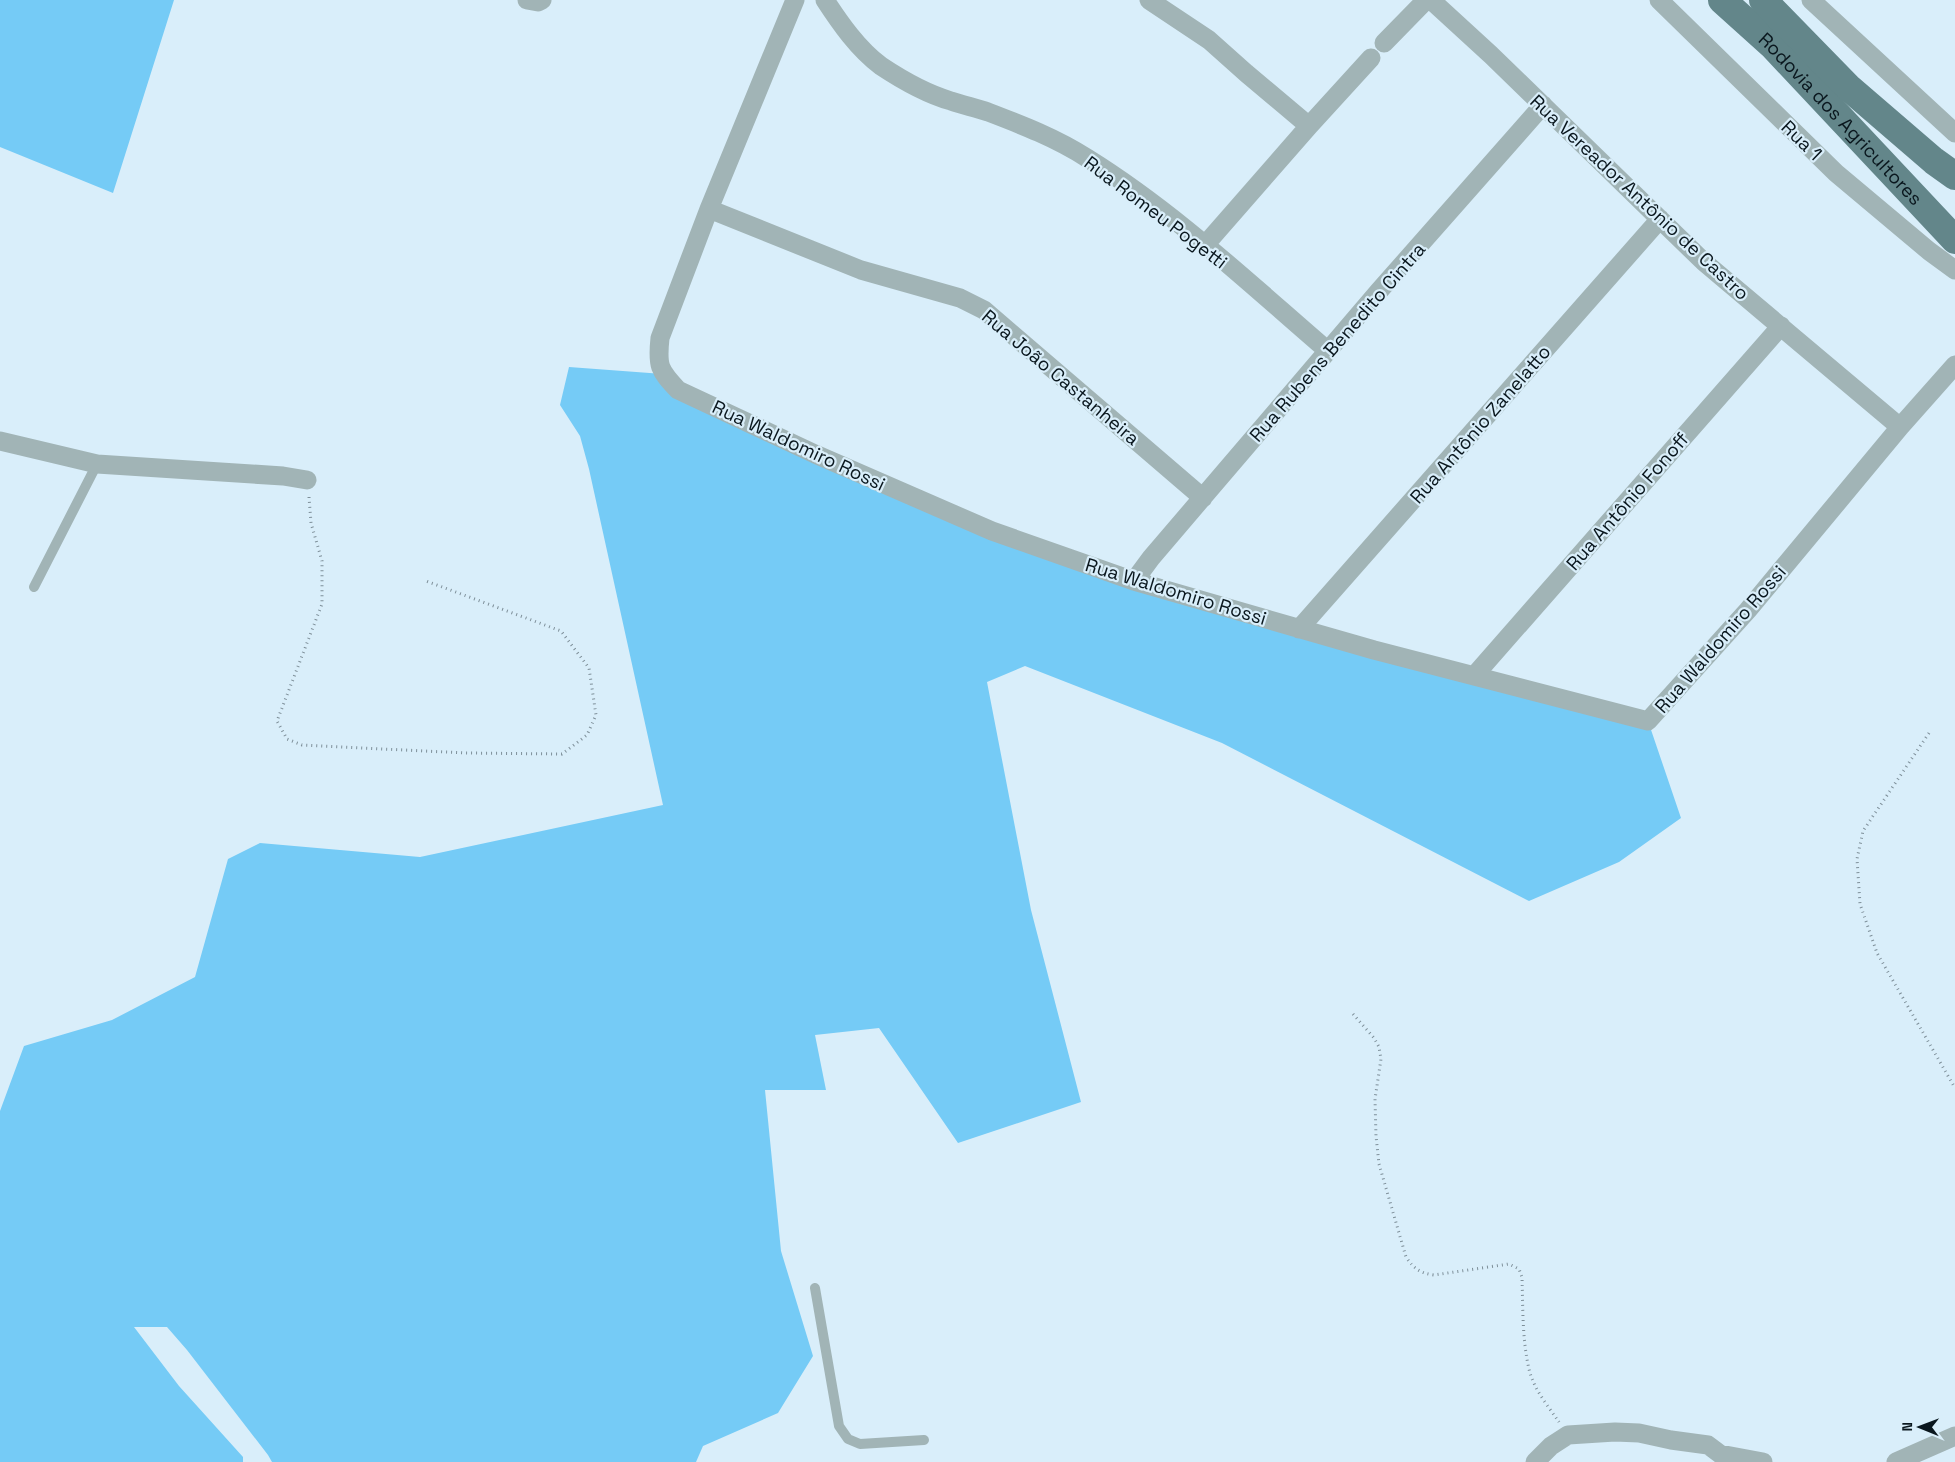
<svg xmlns="http://www.w3.org/2000/svg" width="1955" height="1462" font-family="'Space Grotesk',sans-serif">
<rect width="100%" height="100%" fill="#d9eefa"/>
<path fill="#75cbf6" d="M0,0H174L113,193L0,147Z
M569,367L663,374L992,531L1648,721L1681,818L1619,862L1529,901L1222,743L1025,666L987,682L1031,910L1081,1102L958,1143L879,1028L815,1035L826,1090H765L781,1251L813,1356L778,1413L703,1446L696,1462H272L268,1455L187,1350L167,1327H134L179,1386L243,1457V1462H0V1111L24,1046L112,1020L195,977L228,859L260,843L420,857L663,805L589,469L580,436L560,405Z"/>
<g fill="none" stroke-linecap="round" stroke-linejoin="round">
<path stroke="#7e8f99" stroke-width="3" stroke-dasharray="1 4" stroke-linecap="butt" d="M309,497L311,523L322,561V604L277,721L287,739L302,745L465,753L562,754L587,735L596,715L589,668L561,631L426,581
M1929,733L1863,831L1857,859L1860,904L1877,953L1955,1088
M1353,1014L1374,1038L1379,1047L1381,1059L1375,1099L1376,1136L1379,1164L1406,1257C1414,1269 1420,1273 1434,1275L1509,1264L1519,1269L1522,1277C1523,1307 1522,1339 1529,1369C1533,1388 1548,1406 1559,1422"/>
<path stroke="#a1b4b6" stroke-width="10" d="M34,587L97,464
M815,1288L839,1426L848,1439L860,1444L924,1440"/>
<path stroke="#a1b4b6" stroke-width="19" d="M527,0L538,2L542,0
M795,0L709,209L660,338C657,366 659,370 678,390L815,454L992,531L1134,581L1374,650L1648,721L1748,610L1900,427L1955,365
M825,0C840,23 858,49 881,66C902,80 927,94 951,101C963,105 976,108 988,112C1022,125 1056,138 1087,158C1174,212 1250,284 1328,351
M1149,0L1209,40L1246,73L1309,126
M1431,0L1491,55L1704,262L1900,427
M1659,0L1836,173L1929,251L1955,270
M1811,0L1955,133
M1384,43L1426,0
M709,209L861,270L960,298L984,310L1203,498
M1205,245L1309,126L1371,58
M0,441L97,464L283,476L307,480
M1134,581L1151,558L1379,291L1543,105
M1299,629L1660,219
M1474,676L1781,326
M1535,1462L1551,1446L1568,1435L1615,1432L1639,1433L1671,1440L1708,1445L1720,1454L1763,1462
M1896,1462L1955,1436"/>
<g stroke="#63868a" stroke-width="28">
<path id="s1" d="M1722,0L1772,45L1955,240"/>
<path d="M1763,0L1848,87L1934,161L1955,176"/>
</g>
</g>
<g text-anchor="middle" stroke-width="4.5" stroke-linejoin="round" paint-order="stroke">
<g font-size="19" fill="#0a171e" stroke="#d9eefa">
<text dy="7" stroke="none"><textPath href="#s1" startOffset="168">Rodovia dos Agricultores</textPath></text>
<text transform="translate(1802 140) rotate(44)" y="7">Rua 1</text>
<text transform="translate(1640 197) rotate(43)" y="7">Rua Vereador Antônio de Castro</text>
<text transform="translate(1156 212) rotate(37)" y="7">Rua Romeu Pogetti</text>
<text transform="translate(1337 342) rotate(-49)" y="7">Rua Rubens Benedito Cintra</text>
<text transform="translate(1061 377) rotate(40)" y="7">Rua João Castanheira</text>
<text transform="translate(1480 424) rotate(-49)" y="7">Rua Antônio Zanelatto</text>
<text transform="translate(799 445) rotate(25)" y="7">Rua Waldomiro Rossi</text>
<text transform="translate(1627 501) rotate(-49)" y="7">Rua Antônio Fonoff</text>
<text transform="translate(1176 591) rotate(17)" y="7">Rua Waldomiro Rossi</text>
<text transform="translate(1720 639) rotate(-49)" y="7">Rua Waldomiro Rossi</text>
</g>
</g>
<g transform="translate(1920 1427) rotate(271)" stroke="#d9eefa" stroke-width="4" paint-order="stroke">
<path d="M0-4L9 19L0 12L-9 19Z" fill="#0a171e"/>
<text y="-8" font-size="14" font-weight="bold" text-anchor="middle" fill="#0a171e">N</text>
</g>
</svg>
